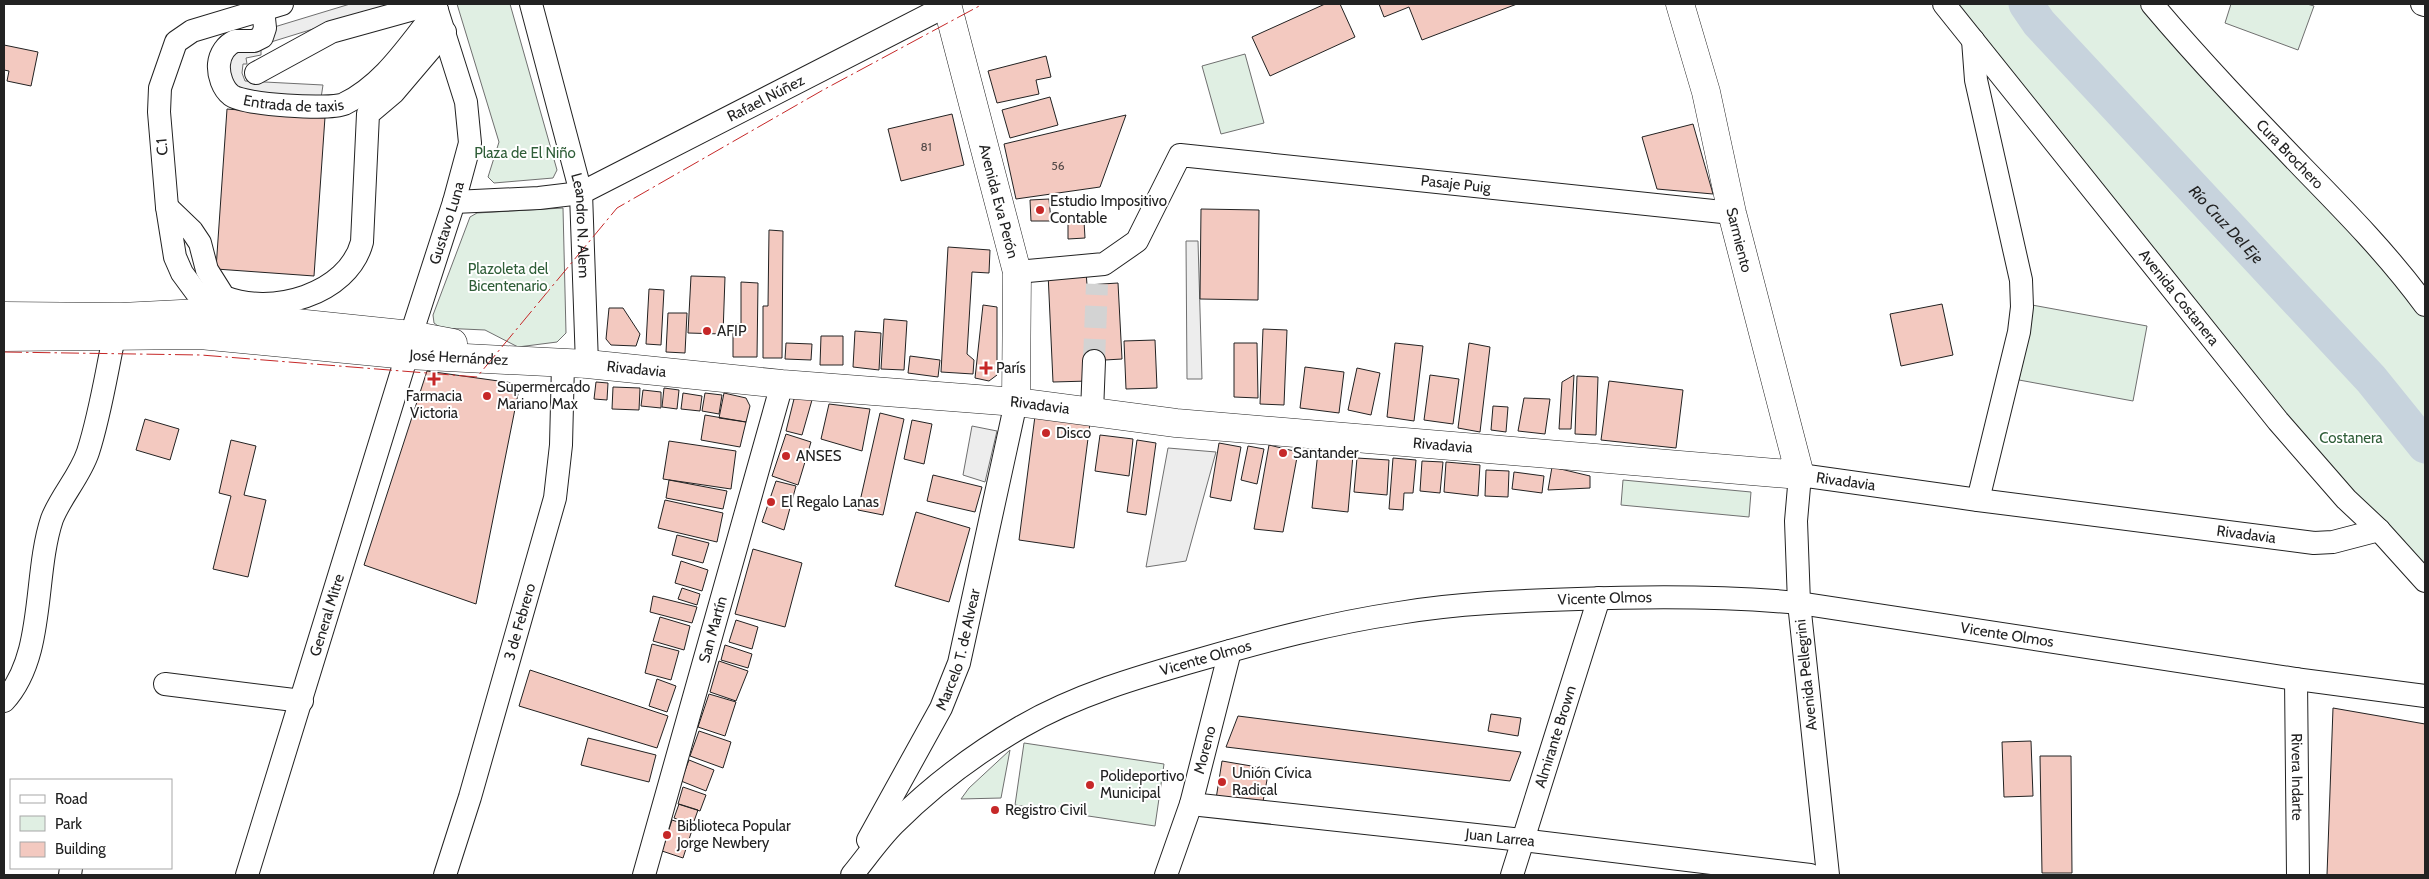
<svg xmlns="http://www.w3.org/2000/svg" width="2429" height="879" font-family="Cabin,sans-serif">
<rect width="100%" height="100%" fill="#fff"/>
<path fill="#e0efe3" stroke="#6f6f6f" d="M457,4H510L557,170L553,178L494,183L488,177L499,142Z
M1944,4H2152L2425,305V446L2371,379L2134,126L2425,455V581Z
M2231,4H2307L2314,6L2298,50L2225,23Z
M1245,54L1264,123L1221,134L1202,66Z
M563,208L566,333L557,342L518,347L485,330L441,328L434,323L433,315L470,217L477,213Z
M2032,305L2147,326L2133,401L2019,380Z
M1623,480L1751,492L1749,517L1621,505Z
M1024,743L1164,764L1155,826L1015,805Z
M1010,750L1001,798L961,799L969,788Z"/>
<path fill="#ededed" stroke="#6f6f6f" d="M350,4H394L271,42L261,48V55L246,58L247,64H243L242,73L245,81L323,85L321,98L242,93L227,72L232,53L242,52L271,28Z
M1186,241H1198L1202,379H1187Z
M972,426L997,431L985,482L963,475Z
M1168,448L1216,452L1186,561L1146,567Z"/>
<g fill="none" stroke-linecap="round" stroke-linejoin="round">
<path stroke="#c7d3dd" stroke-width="35" id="s1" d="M2026,4L2039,23L2371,379L2425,446"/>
</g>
<path fill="#f3c9c0" stroke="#222" d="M1325,4H1340L1355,37L1270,76L1252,37Z
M1379,4H1517L1422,40L1409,7L1384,17Z
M4,45L38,52L31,86L7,81L9,71L4,70Z
M1046,56L1051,77L1036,80L1039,94L997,103L988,71Z
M1050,97L1058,125L1010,138L1002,110Z
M227,109L325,117L314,276L216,269Z
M952,114L964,165L901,181L888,129Z
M1126,115L1100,187L1016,199L1004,144Z
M1693,124L1713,194L1657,189L1642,137Z
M1049,199L1051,221H1031L1030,200Z
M1201,209L1259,210L1258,300L1200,299Z
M1068,221H1084L1085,238L1068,239Z
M769,230L783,231L782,358H763V306H768Z
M948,247L990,250L989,273L972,272L967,354L974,360L973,374L941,372Z
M1086,271L1087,285L1118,283L1122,359L1088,361L1089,381L1053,382L1048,273Z
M691,276L725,277L723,334L688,333Z
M741,282L758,283L757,357H733V324H741Z
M649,289L664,290L661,345L646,344Z
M1942,304L1953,355L1901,366L1890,314Z
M983,305L997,307V375L989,381L975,378Z
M609,308H623L640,334L636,346L611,345L606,339Z
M668,313H687L685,353L666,352Z
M884,319L907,321L904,370L881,369Z
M1263,329L1287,330L1284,405L1260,404Z
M855,331L881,333L879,370L853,367Z
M821,336H843V365H820Z
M1155,340L1157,388L1126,389L1124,341Z
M786,343L812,344L811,360L785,359Z
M1234,343H1257L1258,398L1234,397Z
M1395,343L1423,346L1414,421L1387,417Z
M1469,343L1490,347L1480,432L1458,428Z
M910,356L940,360L938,377L908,373Z
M1305,367L1344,372L1339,413L1300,408Z
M1357,368L1380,373L1371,415L1348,410Z
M427,371L520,384L476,604L364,565Z
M1430,375L1459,379L1453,424L1424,420Z
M1574,375L1571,429H1559L1562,382Z
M1577,376L1598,377L1596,435L1575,434Z
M1609,381L1683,390L1676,448L1601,440Z
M596,382L608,383L607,400L594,399Z
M613,387L640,388L639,410L612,409Z
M664,388L679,390L677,409L662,407Z
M643,390L661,392V408L641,406Z
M683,393L702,396L700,411L681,409Z
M705,393L722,395L719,414L702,411Z
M724,393L746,398L750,406L746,422L719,418Z
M795,395L812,400L802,435L786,431Z
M1524,398L1550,399L1545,434L1518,431Z
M829,404L870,409L862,451L821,439Z
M1493,406L1508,407L1506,432L1491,430Z
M880,413L904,419L883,515L858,510Z
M705,415L746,422L740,447L701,440Z
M1035,416L1090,423L1074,548L1019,540Z
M145,419L179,429L170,460L136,450Z
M912,420L932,424L924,464L904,459Z
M786,434L811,442L798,485L772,476Z
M1100,435L1133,439L1129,476L1095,471Z
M231,440L256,446L244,495L266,500L248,577L213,569L231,496L219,493Z
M1137,440L1156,443L1146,515L1127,512Z
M669,441L736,451L731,489L663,479Z
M1219,443L1241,447L1231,501L1210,497Z
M1269,445L1298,452L1283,532L1254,529Z
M1248,446L1264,449L1257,484L1241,480Z
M1318,451L1353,455L1348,512L1312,508Z
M1357,458L1389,460L1387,495L1354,492Z
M1393,458L1416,460L1413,493H1404L1403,510L1389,509Z
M1422,461L1443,462L1440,493L1420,491Z
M1446,462L1480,465L1478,496L1444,492Z
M1552,467L1590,476V488L1548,490Z
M1486,470L1509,471L1508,497L1485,496Z
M1514,472L1544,476L1542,493L1512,489Z
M933,475L982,487L975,512L927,501Z
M669,480L727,491L723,509L666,498Z
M776,481L796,486L784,530L762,522Z
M665,500L723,513L717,542L658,528Z
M916,512L970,528L949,602L895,586Z
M677,535L709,543L703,563L672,555Z
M753,549L802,563L785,627L735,614Z
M681,561L708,570L702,591L675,583Z
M682,588L700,594L697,605L678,599Z
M653,596L697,607L692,623L650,612Z
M660,617L690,626L684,650L653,641Z
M736,620L758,627L752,649L729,642Z
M652,644L679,651L671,680L645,673Z
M725,645L752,654L748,668L721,660Z
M719,661L748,671L736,701L710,692Z
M530,670L668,716L657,748L519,706Z
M657,679L676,686L667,712L649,706Z
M709,694L736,702L725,736L698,727Z
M2333,708L2425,724V875H2327Z
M1491,714L1521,718L1518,736L1488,731Z
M1238,716L1521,752L1510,781L1226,747Z
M699,731L731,742L723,768L690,756Z
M588,738L656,755L649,782L581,765Z
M2031,741L2033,796L2004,797L2002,742Z
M2040,756H2071L2072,873H2042Z
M689,760L714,770L706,791L681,781Z
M1222,761L1269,769L1262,807L1216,799Z
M683,787L706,795L700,811L678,804Z
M679,804L698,810L693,824L674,818Z
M672,820L693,827L683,858L662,851Z"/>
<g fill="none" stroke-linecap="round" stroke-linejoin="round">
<path stroke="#d3d3d3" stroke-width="22" stroke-dasharray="22 11" stroke-linecap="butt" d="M1094,361L1097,284"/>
<g stroke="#222" stroke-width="24">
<g id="minor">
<path id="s2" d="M531,4L581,193L587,364"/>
<path id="s3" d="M1944,4L2278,421L2346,499L2379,530L2425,581"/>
<path id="s4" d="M2152,4C2200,61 2252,115 2304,169C2347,213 2389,256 2425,305"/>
<path d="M2422,4L2425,5"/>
<path id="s5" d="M263,9L265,28L262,37L254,41H235C226,45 220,54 219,64C218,75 223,89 231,95C243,105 330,110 344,104C385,84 409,44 437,10"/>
<path d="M1973,40L1976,80L2021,280L2022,307L2019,332L1978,500"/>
<path d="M256,73L331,32L432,4"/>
<path id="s6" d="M454,202L539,198L581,193L950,4"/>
<path d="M167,207L192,231L200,243L207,270L224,297C271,316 348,295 362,242L368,114L394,92L445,32"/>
<path id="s7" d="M1017,272L1104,264L1137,241L1180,155L1732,213"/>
<path d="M234,304L212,301L196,292L182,273L175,257L167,207L159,112L160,88L176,42L192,31L282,4"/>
<path d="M1092,412L1094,361"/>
<path id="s8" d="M2296,679L2298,875"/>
<path d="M165,684L302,701"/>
<path d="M4,701C46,655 33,576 52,519C61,496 80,476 88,452C100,415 106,375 114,337"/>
<path id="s9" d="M1191,804L1522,840L1810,875"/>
<path id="s10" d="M868,840L941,708L959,663L1016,402"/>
<path d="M70,875L71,868"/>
<path id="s11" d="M247,875L407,355L411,335L454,202L470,143L466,102L435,4"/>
<path id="s12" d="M445,875L470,797L555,498L561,445L563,364"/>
<path id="s13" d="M644,875L782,384"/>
<path id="s14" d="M852,875C866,858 879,839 894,824C931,787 976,753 1021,727C1076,695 1138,677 1198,660C1264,641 1331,623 1399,613C1458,603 1518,601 1578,599C1652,596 1725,596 1799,603L2296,679L2425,696"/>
<path id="s15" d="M1166,875L1191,804L1230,651"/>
<path id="s16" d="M1512,875L1599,598"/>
<path id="s17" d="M1828,875L1799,603L1796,521L1800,475L1978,500L2314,543L2333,542L2379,530"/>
</g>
</g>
<g stroke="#222" stroke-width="29">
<g id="major">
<path id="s18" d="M947,4L1017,272L1016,402"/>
<path d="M4,316L121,317L201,313L411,335L453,343"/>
<path id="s19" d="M4,337L200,335L407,355L587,364L782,384L1016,402L1176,423L1800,475L1732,213L1706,92L1680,4"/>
</g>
</g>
<use href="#minor" stroke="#fff" stroke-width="22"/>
<use href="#major" stroke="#fff" stroke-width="28"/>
<path stroke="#c62828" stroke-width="1" stroke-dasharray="18 4 2.5 4" stroke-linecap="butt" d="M4,352L201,355L477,377L617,208L823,90L983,4"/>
</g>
<g fill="#c62828" stroke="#fff" stroke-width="2">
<circle cx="1040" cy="210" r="5"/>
<circle cx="707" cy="331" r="5"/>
<path d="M983.5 360.5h5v5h5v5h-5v5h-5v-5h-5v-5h5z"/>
<path d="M431.5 371.5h5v5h5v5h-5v5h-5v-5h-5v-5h5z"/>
<circle cx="487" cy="396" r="5"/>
<circle cx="1046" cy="433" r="5"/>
<circle cx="1283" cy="453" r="5"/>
<circle cx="786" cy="456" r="5"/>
<circle cx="771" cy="502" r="5"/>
<circle cx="1222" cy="782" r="5"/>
<circle cx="1090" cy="785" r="5"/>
<circle cx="995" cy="810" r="5"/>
<circle cx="667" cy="835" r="5"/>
</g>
<g text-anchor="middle" stroke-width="4" stroke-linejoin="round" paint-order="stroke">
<g font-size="12" fill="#564c4a">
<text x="926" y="151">81</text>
<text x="1058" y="170">56</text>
</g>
<g font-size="15" fill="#222" stroke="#fff">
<text dy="5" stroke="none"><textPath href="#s6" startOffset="335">Rafael Núñez</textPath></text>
<text dy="5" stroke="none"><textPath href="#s5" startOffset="184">Entrada de taxis</textPath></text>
<text transform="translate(162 147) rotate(-95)" y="5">C.1</text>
<text dy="5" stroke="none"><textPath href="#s4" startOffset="204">Cura Brochero</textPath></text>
<text dy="5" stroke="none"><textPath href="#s7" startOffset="501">Pasaje Puig</textPath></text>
<text dy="5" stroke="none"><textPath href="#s18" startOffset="204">Avenida Eva Perón</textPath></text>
<text dy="5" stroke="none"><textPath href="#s11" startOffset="682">Gustavo Luna</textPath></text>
<text dy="5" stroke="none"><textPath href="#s2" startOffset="228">Leandro N. Alem</textPath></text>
<text transform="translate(1739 240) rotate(76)" y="5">Sarmiento</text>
<text dy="5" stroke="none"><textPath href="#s3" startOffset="376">Avenida Costanera</textPath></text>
<text dy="5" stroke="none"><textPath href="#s19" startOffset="456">José Hernández</textPath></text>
<text dy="5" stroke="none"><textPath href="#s19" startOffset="634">Rivadavia</textPath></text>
<text dy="5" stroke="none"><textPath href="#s19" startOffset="1039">Rivadavia</textPath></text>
<text dy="5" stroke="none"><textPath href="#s19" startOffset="1444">Rivadavia</textPath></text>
<text dy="5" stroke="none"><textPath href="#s17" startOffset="448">Rivadavia</textPath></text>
<text dy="5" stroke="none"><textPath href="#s17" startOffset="852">Rivadavia</textPath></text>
<text dy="5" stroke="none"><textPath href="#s14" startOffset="829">Vicente Olmos</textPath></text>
<text dy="5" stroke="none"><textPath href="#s11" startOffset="272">General Mitre</textPath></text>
<text dy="5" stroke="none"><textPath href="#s12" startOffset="264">3 de Febrero</textPath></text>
<text dy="5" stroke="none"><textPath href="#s13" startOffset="255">San Martín</textPath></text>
<text dy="5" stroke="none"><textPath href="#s14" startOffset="1234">Vicente Olmos</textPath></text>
<text dy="5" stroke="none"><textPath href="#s10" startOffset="212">Marcelo T. de Alvear</textPath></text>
<text dy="5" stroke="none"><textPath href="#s14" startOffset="424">Vicente Olmos</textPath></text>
<text transform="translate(1806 675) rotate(-96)" y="5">Avenida Pellegrini</text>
<text dy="5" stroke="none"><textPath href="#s16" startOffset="145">Almirante Brown</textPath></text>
<text dy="5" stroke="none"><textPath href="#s15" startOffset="131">Moreno</textPath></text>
<text dy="5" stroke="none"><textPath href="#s8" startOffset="98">Rivera Indarte</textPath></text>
<text dy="5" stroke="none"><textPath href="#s9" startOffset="311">Juan Larrea</textPath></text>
</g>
<g font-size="15" fill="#2f5e38" stroke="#fff">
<text x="525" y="158">Plaza de El Niño</text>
<text x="508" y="274">Plazoleta del<tspan x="508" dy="17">Bicentenario</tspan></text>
<text x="2351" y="443">Costanera</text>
</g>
<g font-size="15" fill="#222" stroke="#fff" text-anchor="start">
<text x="1050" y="206">Estudio Impositivo<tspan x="1050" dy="17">Contable</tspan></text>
<text x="717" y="336">AFIP</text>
<text x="996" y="373">París</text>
<text x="497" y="392">Supermercado<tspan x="497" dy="17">Mariano Max</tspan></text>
<text x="434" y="401" text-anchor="middle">Farmacia<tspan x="434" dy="17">Victoria</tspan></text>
<text x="1056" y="438">Disco</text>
<text x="1293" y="458">Santander</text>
<text x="796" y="461">ANSES</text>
<text x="781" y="507">El Regalo Lanas</text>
<text x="1232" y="778">Unión Cívica<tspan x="1232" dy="17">Radical</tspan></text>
<text x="1100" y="781">Polideportivo<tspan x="1100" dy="17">Municipal</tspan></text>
<text x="1005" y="815">Registro Civil</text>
<text x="677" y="831">Biblioteca Popular<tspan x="677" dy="17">Jorge Newbery</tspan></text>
</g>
<g font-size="16" font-style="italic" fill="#222" stroke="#fff">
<text dy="6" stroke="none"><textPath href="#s1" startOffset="298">Río Cruz Del Eje</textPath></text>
</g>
</g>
<rect width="2429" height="879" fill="none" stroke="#222222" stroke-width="10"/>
<rect x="10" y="779" width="162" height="90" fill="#ffffff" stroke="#a7a7a7"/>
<rect x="20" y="795" width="25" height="8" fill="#ffffff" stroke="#a7a7a7"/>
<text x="55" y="804" font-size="15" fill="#222222">Road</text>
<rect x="20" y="816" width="25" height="15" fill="#e0efe3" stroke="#a7a7a7"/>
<text x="55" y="829" font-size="15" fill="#222222">Park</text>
<rect x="20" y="842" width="25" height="15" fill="#f3c9c0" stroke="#a7a7a7"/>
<text x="55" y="854" font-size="15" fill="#222222">Building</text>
</svg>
